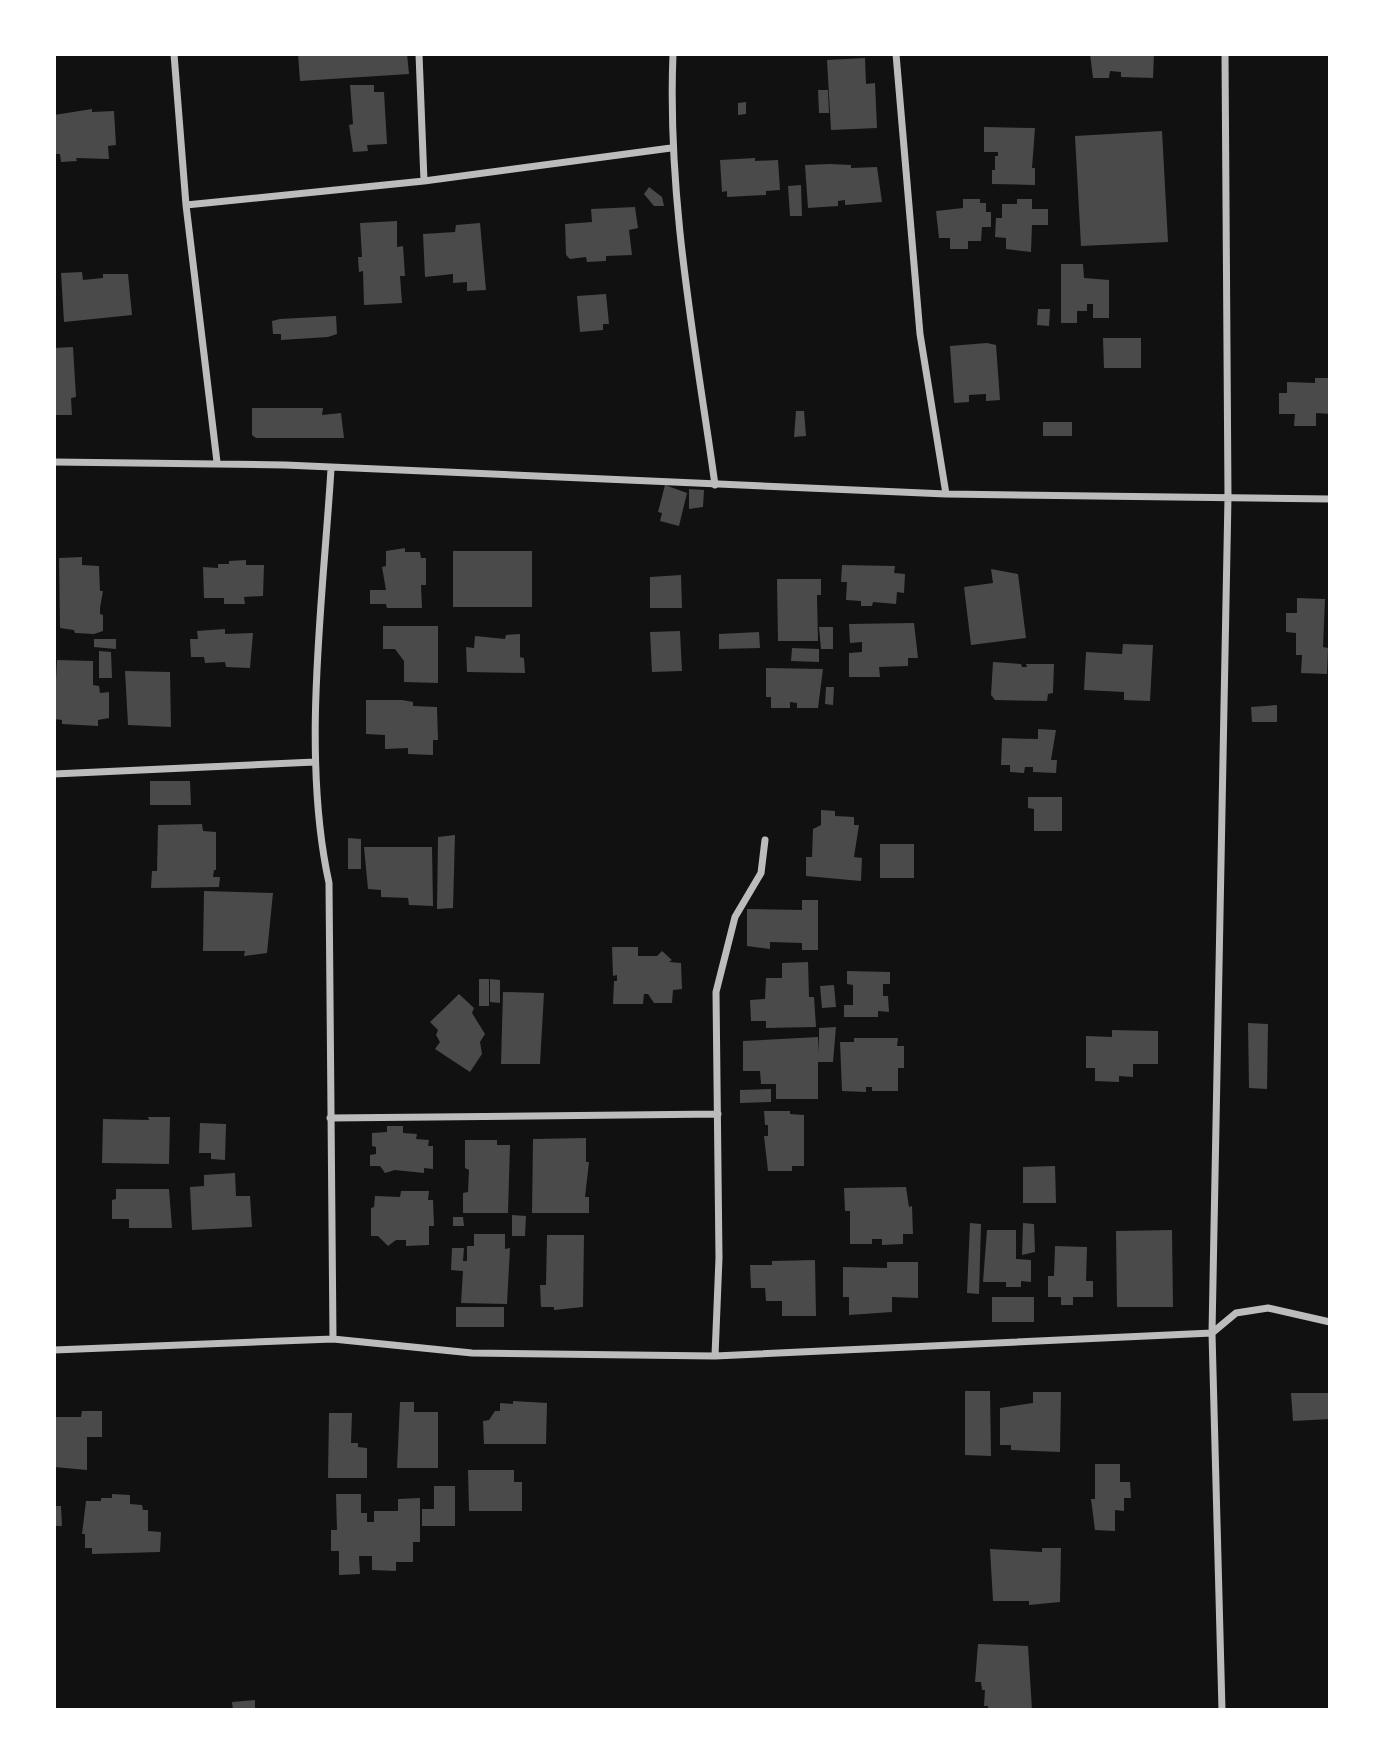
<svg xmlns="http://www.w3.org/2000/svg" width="1384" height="1764" font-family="'Fira Sans',sans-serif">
<rect width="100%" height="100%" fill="#111"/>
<path fill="#4a4a4a" d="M298,54H407L409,74L300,81Z
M1090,54H1154L1153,78L1121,77V72L1110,71L1109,78H1093Z
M865,58L866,84L875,83L877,128L831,130L827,60Z
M350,85H374V92H384L387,144L367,145L368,151L353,152L349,125L353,124Z
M818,90H828L829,113H819Z
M746,102V114L738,115V103Z
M92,109V112L114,111L116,145L108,146L109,159L76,158L77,161L61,162L60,154H54V115Z
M984,127L1035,128L1032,168H1035V185L992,184V170H995V156H998V152H984Z
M1162,131L1168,242L1081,246L1075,136Z
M755,158V161L778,160L780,190L766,191V195L727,197V191L722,192L720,160Z
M830,164L851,165V168L877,167L882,202L845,205V200L838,201V206L808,208L805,165Z
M801,185L802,216H790L788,186Z
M649,187L662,197L664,206H654L644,194Z
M963,199H980V203H986V212H991V227H982L981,241H968V249H950V238H939L936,211L963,208Z
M1017,199H1032V209H1048V225H1032L1031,252L1006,249V238L995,237L996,218H1002V204H1017Z
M635,207L638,228L629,230L632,255L606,256V261L587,262L586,257L570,259L566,255L565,224L592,222L591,209Z
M397,221V247L403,246L405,276H400L402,303L364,305L363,271L359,272L358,257H362L360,223Z
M480,223L486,290L467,291V282L453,283V274L425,277L423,234L455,232L456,225Z
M1061,264H1083L1084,278L1109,280V318H1093V304H1087V311H1077V323H1061Z
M82,272L83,280L103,278V274H128L132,315L64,322L61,273Z
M606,294L609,324H603V330L580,332L577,296Z
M1038,309H1050L1049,326L1037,325Z
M336,316L337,334L328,337L281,340V334H273L272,321L280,319Z
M1103,338H1141V368H1104Z
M987,343L996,345L1000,400L986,401V394L969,395V402L954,403L950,346Z
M73,347L76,397L71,398L72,415H54V348Z
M1315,378H1330V414L1316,413V426H1294L1295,414H1279V393H1287V382L1315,383Z
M252,408H323L322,415L341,413L344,438H256L252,435Z
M796,411H804L806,436L794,437Z
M1043,422H1072V436H1043Z
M665,485L687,493L679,526L660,521L662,513L658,512Z
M689,489L704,490L703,507L689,509Z
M405,548V552H420L421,558H426V585H421L422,608H387L386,604H370V590H386L382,567L386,566V551Z
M453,551H532V607H453Z
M82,557V565L99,566L100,591H103L100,608V614L103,615V631L94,634L75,633L74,630L60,628L59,558Z
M246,560V565H264L263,596L244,597L245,604H224V598H204L203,567L218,568V564H229V561Z
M842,565L895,566L894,573L905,574L904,593L897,592L896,604L873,602L872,606H861V601L846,600L847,582H841Z
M991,569L1018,574L1026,638L971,645L964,587L993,583Z
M681,575L682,608H650V577Z
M777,579H821V595H817L818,641H778Z
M1297,598L1325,599L1323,647L1328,648L1327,674L1301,673L1302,655H1296V633L1286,632V613H1297Z
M914,623L918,658H908V666L879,667L880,677H849V653L862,652V642L850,643L849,624Z
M383,626H438V683L404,682V661L395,649H383Z
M819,627H833V649H821Z
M225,629V634L253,633L250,668L226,667L225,662L205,663L204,657H191L190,639H198L197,631Z
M680,631L682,671L652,672L650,632Z
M759,632L760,648L719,649V634Z
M520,634V657L524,658L525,673L467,672L466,647L474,648L475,636L505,639L506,635Z
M94,639H116V649L94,647Z
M1123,644L1153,645L1150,701L1124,700V692L1084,690L1086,652L1122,654Z
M792,648L819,649V662L791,661Z
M99,651L111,652L112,678H99Z
M57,660L93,661V685L99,686L100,693L109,692V718L98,720V726L62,724V720L54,719Z
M993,662L1021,664L1022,667H1027L1026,664H1054L1053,693L1048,694L1047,701L995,700L991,695Z
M766,668L823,669L818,708H797V703L790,702V708H771V697H766Z
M125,671L170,672L171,727L128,725Z
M826,687H834L833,705L825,704Z
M366,700H402L413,702V706L437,707L438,740H433V755L408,754V748L385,749V735L366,734Z
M1277,705V722H1252L1251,707Z
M1038,729L1056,730L1051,760H1057L1056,773L1033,772V767H1025L1024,773L1010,772V765H1001L1002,738L1038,739Z
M150,781H190L191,805H150Z
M1028,797H1062V831H1034V809L1028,808Z
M821,810L835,811V816L854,817V825H859L854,857L862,858L861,881L806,876V857H812L813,829L821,825Z
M202,824L203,831L216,832V870H214L213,877H220L219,887L151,888L152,871H157L158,825Z
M455,835L453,908L437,909L438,837Z
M348,838L361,839V869H348Z
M880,844H914V878H880Z
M364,847H432L433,906L409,905L408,898L381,897V890L368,889Z
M204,891L273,893L267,953L244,956L245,951H203Z
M802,900H818V950H802V943L770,942V949L747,946V909L802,910Z
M612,947H638V956H657L662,951L672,960L669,962L681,963L682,989L673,990L672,1003H654L648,994H644L643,1004H613L614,981H617V975L613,976Z
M808,962L809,997H814L816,1027L766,1028V1021H751L750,1000L765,999L766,978H782V963Z
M847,971L890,972V984H883V996H888L889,1012L878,1011V1017H844V1005H853V985L847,984Z
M479,979H489V1006H479Z
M490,979L500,980V1003L490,1002Z
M834,985L836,1007L822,1008L820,986Z
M503,992L544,993L540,1064H501Z
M459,994L474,1008L472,1013L485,1034L480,1042L482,1054L470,1072L435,1049L440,1042L436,1035L438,1030L430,1022Z
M1248,1023L1268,1024L1267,1089L1249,1088Z
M836,1027L833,1062H818V1099H776V1084H761L760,1071H743V1041L818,1037L819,1053V1028Z
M1112,1030L1158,1031V1064H1133V1077L1119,1076V1082L1095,1081V1068H1086V1036L1112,1037Z
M854,1038H898L897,1046H904V1068H898V1091H872V1087H866V1092L842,1091L840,1042H854Z
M771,1089V1102L740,1103V1090Z
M764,1111H790V1114L804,1115V1166H792V1171H768L764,1136H768V1125H765Z
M148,1117H170L169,1164L102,1163L103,1119L149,1120Z
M200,1123L226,1124L225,1160L211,1159V1153H199Z
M387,1126H403V1133L417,1134L416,1139L429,1140L428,1146H433V1169L424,1168V1173L395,1170L385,1173L380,1166H370V1155L376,1154V1147L372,1146V1133L387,1132Z
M586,1138V1162H589L585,1197H589V1213H532L533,1139Z
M465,1140H497V1145H510L508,1213H463V1193L468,1192L469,1170L465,1168Z
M1055,1166L1056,1203H1023V1167Z
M235,1173L236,1196H250L252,1227L192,1230L190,1187L204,1186V1175Z
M906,1187L909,1207L912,1206L913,1234H903V1244L882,1245V1239H872V1244H850V1211H845L844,1188Z
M116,1189H169L172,1228H129V1219H112V1200L116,1199Z
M401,1191H429L428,1200H433L434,1226H429V1245L406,1246V1240H396L388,1246L378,1236H371V1208L374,1207L375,1196L400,1197Z
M512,1215L526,1216L525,1236H512Z
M453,1217H463L464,1226H453Z
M970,1223L981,1224L979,1294L967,1293Z
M1023,1223L1034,1224L1035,1252L1022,1255Z
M987,1230H1016V1259L1031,1260V1282L1021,1281V1287H1006V1282H983Z
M1172,1230L1173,1307H1117L1116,1231Z
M474,1234H505V1249L510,1248L507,1304L461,1303L463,1271L451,1270L452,1248H464L463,1261H467V1246H474Z
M547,1235H584L583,1307L554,1310V1307H541L540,1285H546Z
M1055,1246L1087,1247L1086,1281H1093V1297H1073V1305H1061V1297H1048V1276H1054Z
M815,1260L816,1316H782V1301H766L765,1288H751L750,1265H772V1261Z
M887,1262H918V1298L892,1297V1312L849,1315V1297H843V1267L887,1268Z
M992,1297H1034V1322H992Z
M456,1307H504V1327H456Z
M965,1391H990L991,1456L965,1455Z
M1033,1392H1061L1060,1452L1011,1450V1445H1000V1408L1033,1403Z
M1291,1393H1330V1419L1293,1421Z
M513,1401L547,1403L546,1444H484L483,1421L489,1420L495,1411H500V1403L513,1404Z
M400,1402H414V1412H438V1468H397Z
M82,1411H102V1437H87V1470L54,1467V1417H81Z
M329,1413H352L351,1443H358V1447L367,1448V1478H328Z
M1095,1464H1120V1482H1130L1131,1498H1124V1511L1115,1510V1531L1095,1530L1091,1499H1095Z
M468,1470H514V1482H522V1511H469Z
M434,1486H455V1526H422V1509H434Z
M112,1494L130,1495V1504L142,1505L143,1510H148V1531L161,1532L160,1552L92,1554V1548H85V1534H82L86,1501H101V1498H112Z
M336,1494H361V1513H367V1522H374V1511H398V1499L420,1498V1542H413V1562H396V1571L372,1570V1556H359L360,1574L339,1575V1551H331V1530H337Z
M54,1506H61L62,1526H54Z
M1042,1548H1061L1060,1602L1029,1605V1601H993L990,1549L1042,1552Z
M978,1644L1028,1646L1032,1710H988V1706H984L985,1690H982L981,1682H975Z
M255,1700V1710H233L232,1702Z"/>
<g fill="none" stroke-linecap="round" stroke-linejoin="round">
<path stroke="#bcbcbc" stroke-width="7" d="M174,54L186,205L217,462
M419,54L424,181
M673,54C667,199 695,342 715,485
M896,54L920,334L946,494
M186,205L424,181L671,148
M54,462L285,465L946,494L1330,499
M331,469C323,600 301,756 329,883L333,1339
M54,774L315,762
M330,1118L718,1114
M54,1350L333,1339L472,1353L715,1356L1212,1333L1236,1313L1268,1308L1330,1322
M715,1356L719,1258L716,992L735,917L761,873L765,840
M1222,1710L1212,1333L1228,497L1225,54"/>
</g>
<rect width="1384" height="1764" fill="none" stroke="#ffffff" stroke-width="112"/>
</svg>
